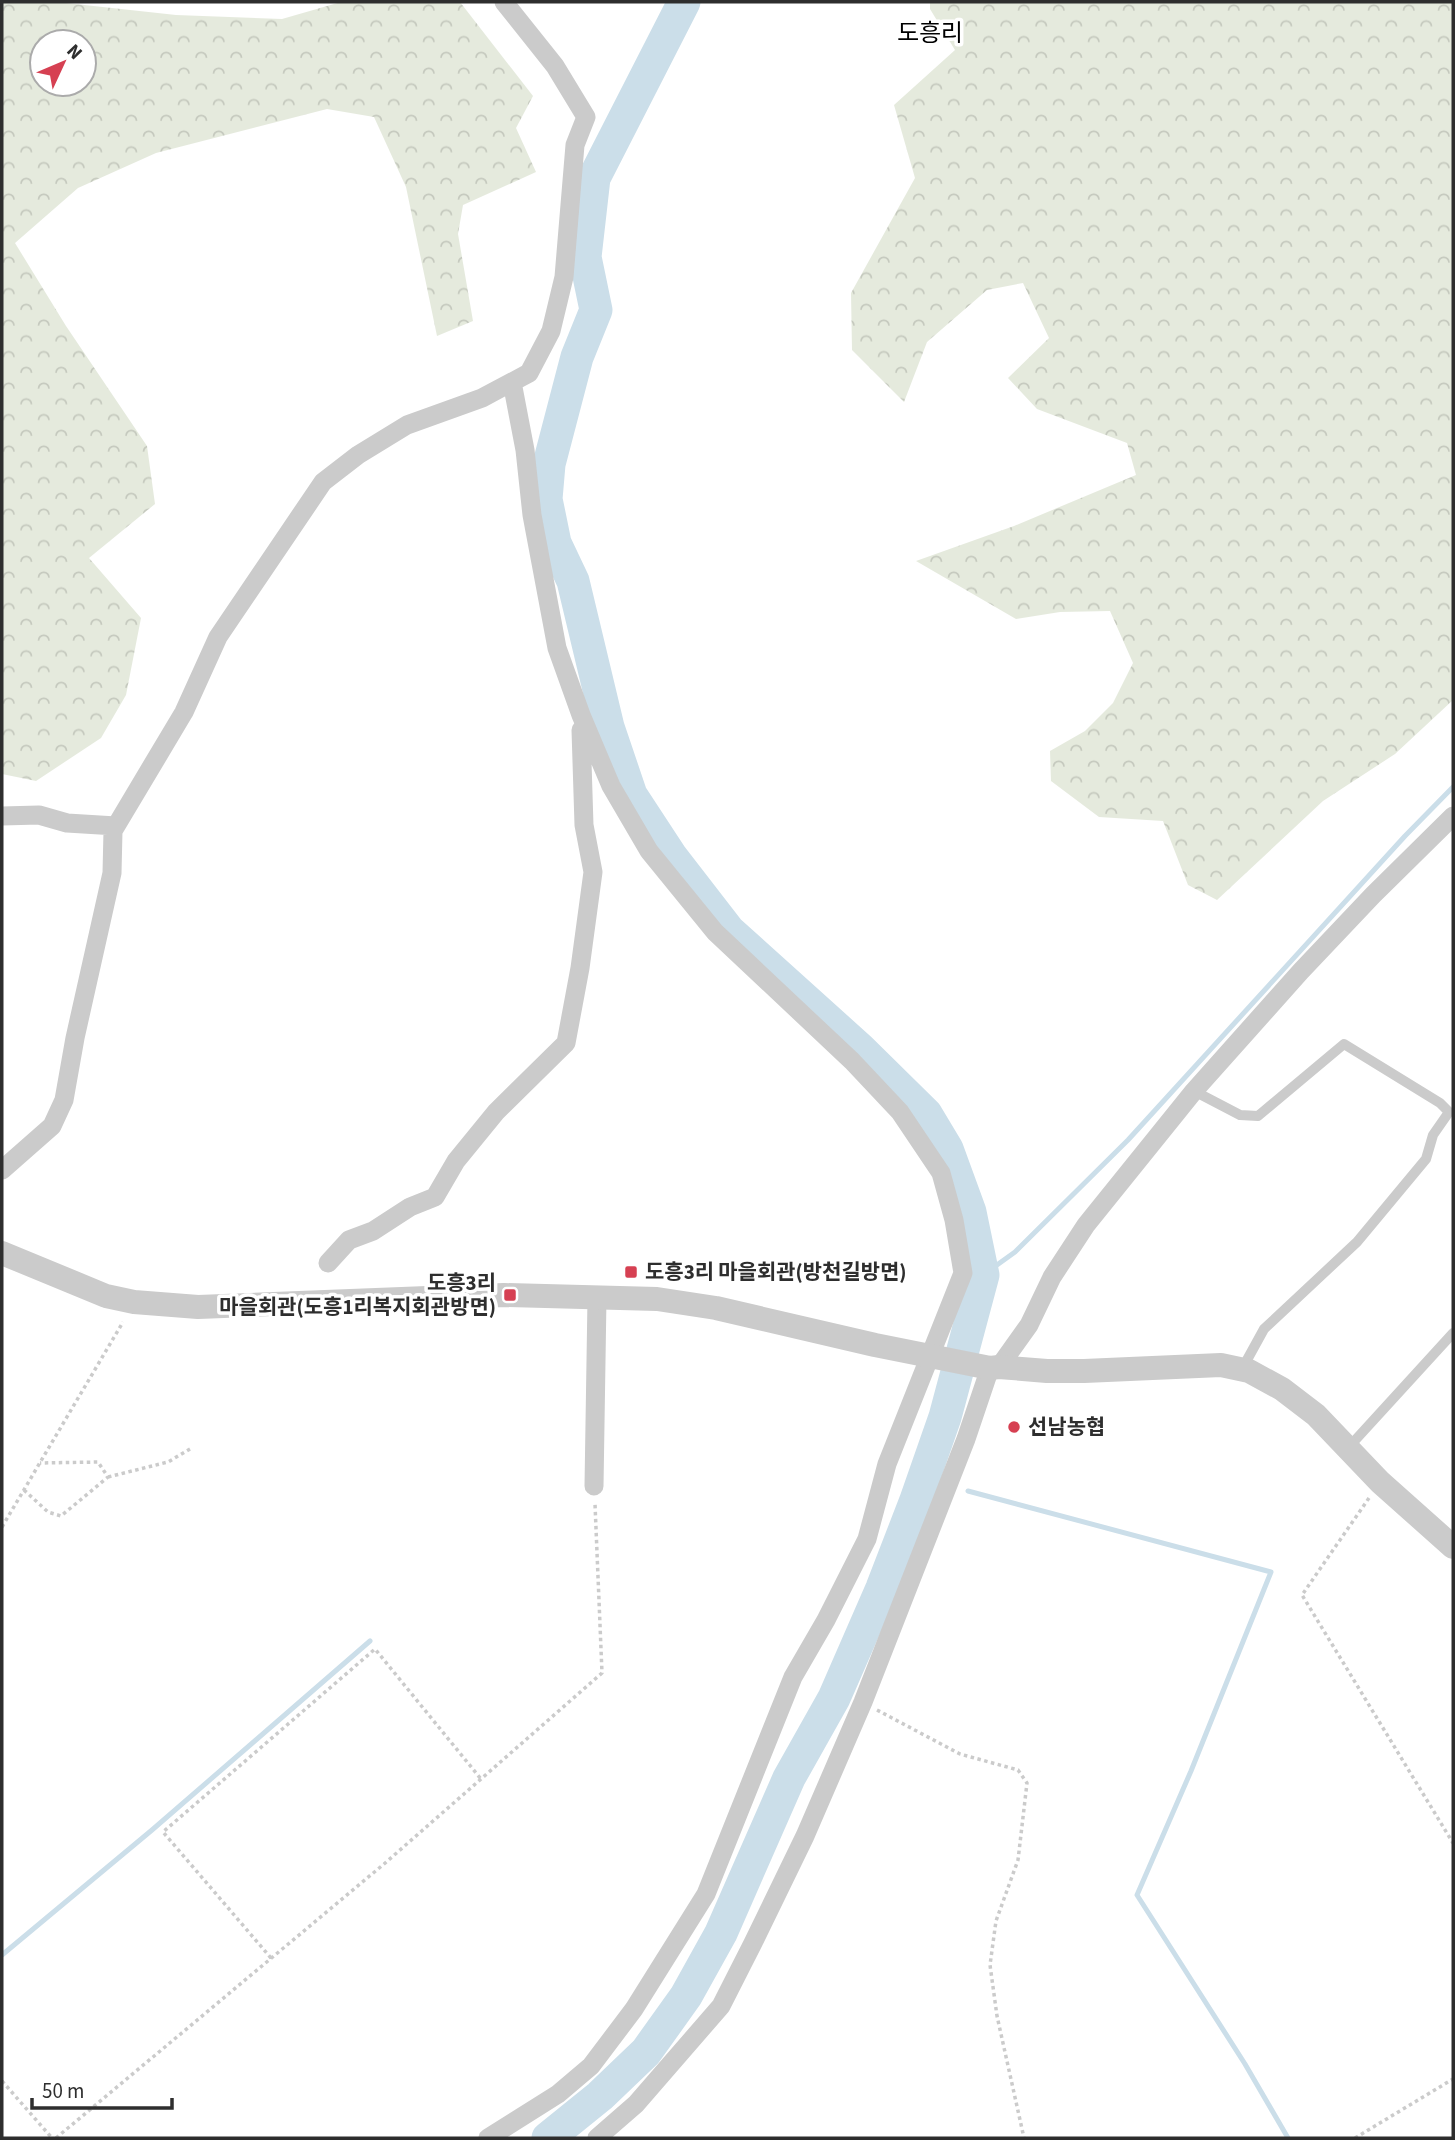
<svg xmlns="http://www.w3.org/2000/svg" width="1455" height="2140" font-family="'Source Sans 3','Noto Sans KR',sans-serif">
<defs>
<pattern id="forest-crowns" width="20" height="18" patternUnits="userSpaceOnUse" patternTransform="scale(1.75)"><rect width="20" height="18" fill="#e5eadd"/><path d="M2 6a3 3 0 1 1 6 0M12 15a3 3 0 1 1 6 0" fill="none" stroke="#c5c9be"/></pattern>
</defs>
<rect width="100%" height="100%" fill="#fff"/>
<path fill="url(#forest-crowns)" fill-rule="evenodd" d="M2,2H57L176,15L282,19L341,2H460L533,96L516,128L536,172L463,205L458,234L473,321L437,336L406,187L374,117L327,109L156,153L78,188L15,243L66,326L147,446L155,504L89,558L141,618L126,695L101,738L36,781L2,774ZM42,42H84V84H42Z
M930,2H1453V700L1395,754L1323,801L1217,900L1188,885L1163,821L1099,817L1051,781L1050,751L1085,731L1113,703L1133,663L1110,611L1060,612L1016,619L916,561L1014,526L1136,475L1127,443L1037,409L1008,378L1049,338L1023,283L987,290L927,342L904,402L852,350L851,293L915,178L894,105L955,50L930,9Z"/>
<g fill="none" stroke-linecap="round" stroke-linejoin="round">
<path stroke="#cbdee9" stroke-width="5" d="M983,1275L1015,1252L1128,1140L1405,836L1453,787
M968,1491L1271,1572L1191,1771L1137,1895L1245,2064L1288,2138
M2,1955L152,1830L370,1641"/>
<path stroke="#cbdee9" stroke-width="33" d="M548,2138L600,2096L646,2052L686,1996L721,1933L789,1778L834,1698L882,1588L916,1500L945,1417L983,1275L970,1212L947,1149L926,1114L860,1049L729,931L671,856L631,795L608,727L573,581L555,543L546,499L549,464L577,357L596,310L585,257L594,178L684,2"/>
<path stroke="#cbcbcb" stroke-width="3.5" stroke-dasharray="3.5 3.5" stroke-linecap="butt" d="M108,1477L168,1462L190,1449
M24,1490L48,1512L61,1516L108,1477L98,1462L40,1463
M1369,1498L1302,1595L1453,1843
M2,1527L123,1322
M877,1710L960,1754L1018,1770L1027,1783L1018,1860L996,1921L990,1965L997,2016L1024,2138
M271,1958L163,1832L375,1649L481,1779
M2,2081L52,2138
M56,2138L384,1864L602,1673L595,1504
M1355,2138L1453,2079"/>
<path stroke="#cbcbcb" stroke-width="10" d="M1194,1091L1240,1115L1258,1116L1344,1044L1440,1103L1449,1112L1433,1135L1426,1159L1357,1242L1264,1329L1242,1369
M1348,1448L1453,1333"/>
<path stroke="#cbcbcb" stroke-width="19" d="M2,816L39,815L67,823L116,826
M2,1170L52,1126L64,1100L75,1038L112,873L113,831L184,712L218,637L323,482L358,455L407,425L482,398L529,373L551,331L564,277L575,145L586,117L555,66L504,2
M328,1263L349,1240L373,1231L410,1207L435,1197L456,1161L496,1112L566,1043L580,968L593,872L584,825L581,730
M999,1367L1029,1325L1052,1277L1086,1225L1194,1091L1301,971L1373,895L1453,816
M594,1486L597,1298
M488,2138L558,2094L591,2066L634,2009L706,1894L793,1677L826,1620L867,1539L887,1464L963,1273L954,1220L941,1173L900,1112L852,1061L715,932L649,851L611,786L581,715L557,648L532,515L525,450L512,382
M597,2138L636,2104L721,2006L753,1943L805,1836L863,1702L966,1439L990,1368"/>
<path stroke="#cbcbcb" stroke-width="24" d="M2,1253L106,1296L134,1302L198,1307L504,1295L657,1299L716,1308L875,1345L990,1368L999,1367L1047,1371H1084L1221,1365L1249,1371L1282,1389L1316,1415L1380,1482L1453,1547"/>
</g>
<g fill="#d64052" stroke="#fff" stroke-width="2.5">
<rect x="624" y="1265" width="14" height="14" rx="3.5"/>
<rect x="503" y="1288" width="14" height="14" rx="3.5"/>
<circle cx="1014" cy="1427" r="7"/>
</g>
<g text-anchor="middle" stroke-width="7" stroke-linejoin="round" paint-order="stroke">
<g font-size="21" font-weight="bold" fill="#2e2e2e" stroke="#fff" text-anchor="start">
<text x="645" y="1279">도흥3리 마을회관(방천길방면)</text>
<text x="496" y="1290" text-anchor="end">도흥3리<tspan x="496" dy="24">마을회관(도흥1리복지회관방면)</tspan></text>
<text x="1028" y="1434">선남농협</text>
</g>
<g font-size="24" fill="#000" stroke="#fff">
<text x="930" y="41">도흥리</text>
</g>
</g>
<rect width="1455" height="2140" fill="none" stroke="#2e2e2e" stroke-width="7"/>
<g transform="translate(63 63) rotate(46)"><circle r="33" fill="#ffffff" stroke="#ababab" stroke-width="2"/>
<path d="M0-5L12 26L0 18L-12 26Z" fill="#d64052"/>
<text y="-10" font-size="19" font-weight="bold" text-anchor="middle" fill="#2e2e2e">N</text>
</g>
<path d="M32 2098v10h140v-10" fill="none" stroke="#2e2e2e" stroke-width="3.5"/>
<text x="42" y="2098" font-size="21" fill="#2e2e2e" stroke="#ffffff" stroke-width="5" paint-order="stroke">50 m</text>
</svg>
